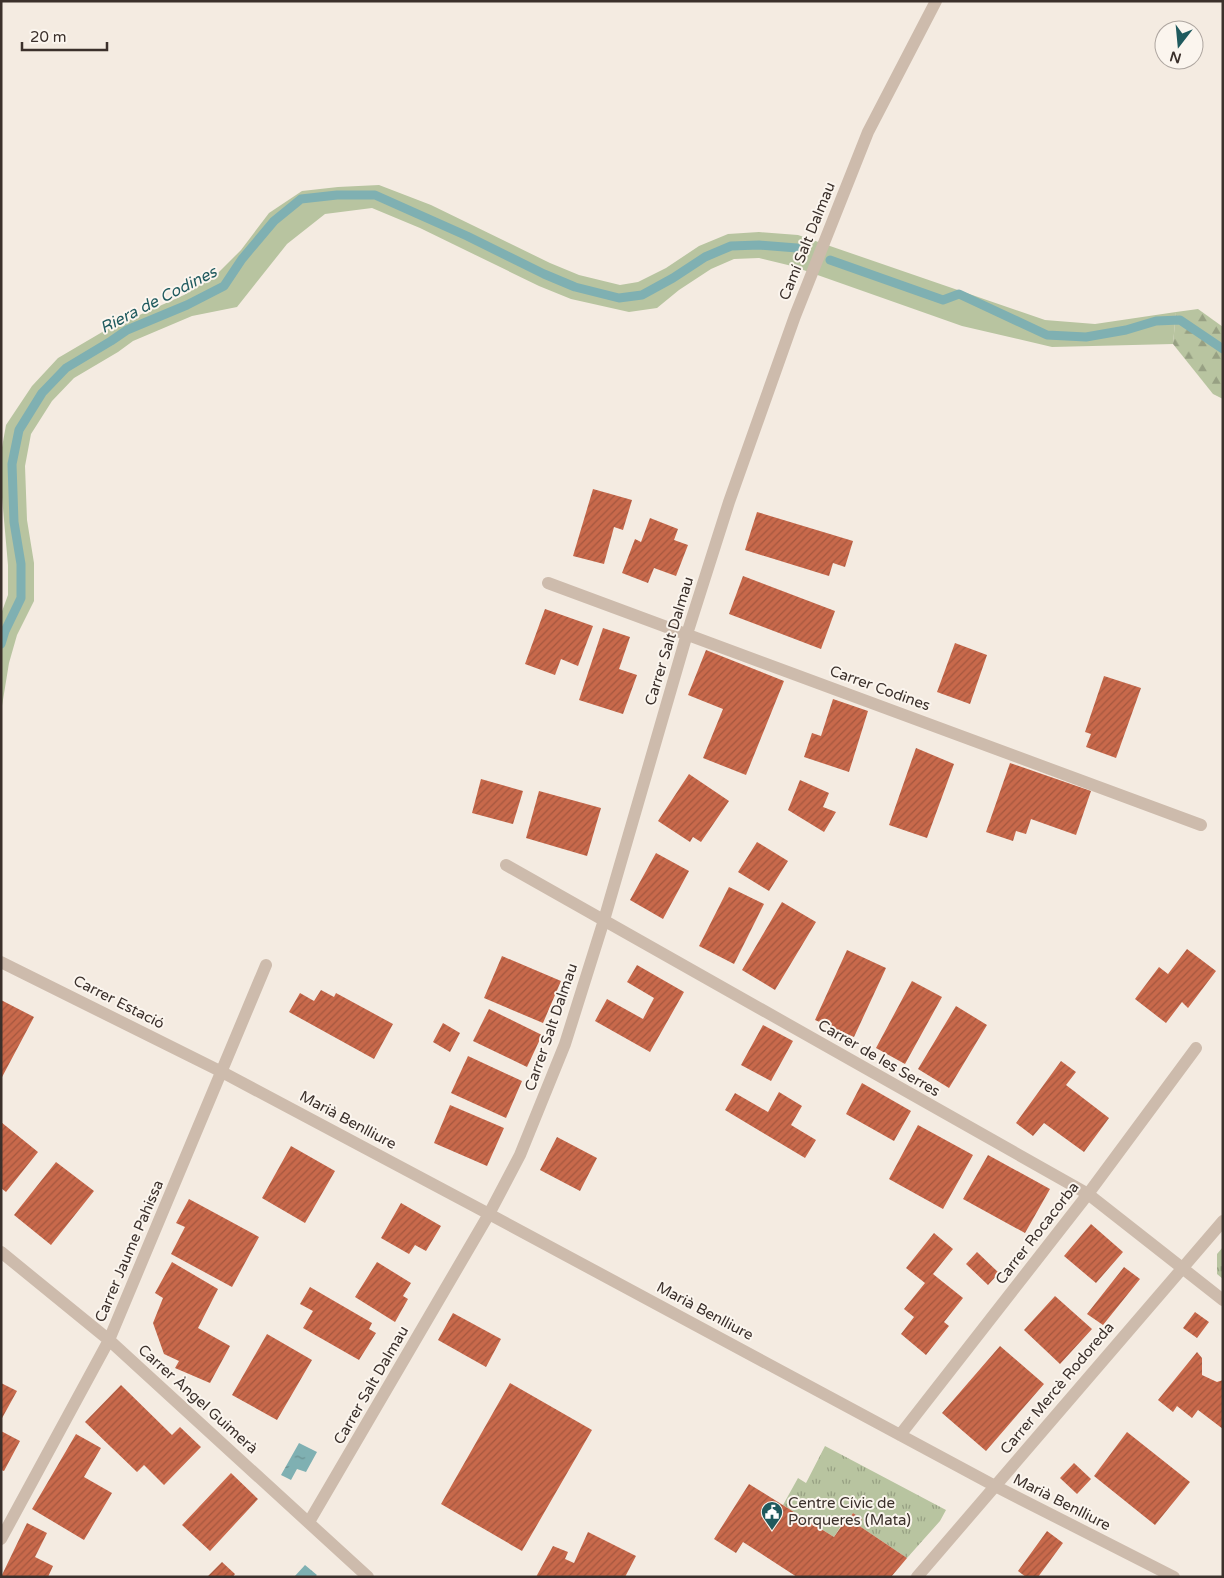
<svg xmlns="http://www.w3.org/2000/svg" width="1224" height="1578" font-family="'Varela Round',sans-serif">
<defs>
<pattern id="forest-firs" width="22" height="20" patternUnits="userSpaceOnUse" patternTransform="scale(1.25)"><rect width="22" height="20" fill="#b8c4a0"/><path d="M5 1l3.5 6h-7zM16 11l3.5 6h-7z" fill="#97a083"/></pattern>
<pattern id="park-tufts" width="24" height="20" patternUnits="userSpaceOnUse" patternTransform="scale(1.25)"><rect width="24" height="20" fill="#b8c4a0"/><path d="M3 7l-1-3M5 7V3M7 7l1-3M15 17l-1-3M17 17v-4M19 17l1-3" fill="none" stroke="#97a083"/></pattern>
<pattern id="water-ripples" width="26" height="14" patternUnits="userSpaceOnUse" patternTransform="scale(1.25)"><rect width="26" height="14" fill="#7fb0b2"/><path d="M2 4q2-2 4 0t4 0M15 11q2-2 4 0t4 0" fill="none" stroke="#699091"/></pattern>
<pattern id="building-hatch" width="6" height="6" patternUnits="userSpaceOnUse" patternTransform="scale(1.25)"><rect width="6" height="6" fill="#c8694b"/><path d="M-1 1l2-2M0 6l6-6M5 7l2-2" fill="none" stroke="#a4573f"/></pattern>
</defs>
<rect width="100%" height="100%" fill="#f4ebe1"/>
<path fill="#b8c4a0" d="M379,185L431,205L550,263L579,275L620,285L638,282L666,268L699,246L728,234L759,232L798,235L1045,320L1095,324L1176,312L1173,344L1052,347L962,326L792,266L759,258L734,259L711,269L679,290L657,308L629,312L571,299L539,286L420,228L372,208L325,214L287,244L237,307L192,316L133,341L118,352L74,378L52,401L31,434L25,466L27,520L34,563V601L17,635L9,663L1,712V614L8,595V565L1,486V453L6,425L32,386L58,358L104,331L184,295L215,276L241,250L269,213L302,191L338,187Z"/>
<path fill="url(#forest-firs)" d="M1198,309L1223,327V399L1213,394L1173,344L1176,312Z"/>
<path fill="url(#park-tufts)" d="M1223,1247V1279L1217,1274V1254Z
M825,1446L946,1510L940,1521L907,1558L858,1525L862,1519L853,1513L849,1519L846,1518L834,1537L783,1505L798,1478L806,1483Z"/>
<path fill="url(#water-ripples)" d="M299,1443L317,1452L306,1472L297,1469L291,1480L281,1475Z
M305,1565L317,1575L315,1577H294Z"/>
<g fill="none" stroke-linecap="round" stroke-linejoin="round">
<path stroke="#7fb0b2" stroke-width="9" d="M830,260L943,300L959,294L1047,335L1086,337L1126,330L1156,321L1180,320L1223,349
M1,644L5,631L21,598V564L14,522L12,464L19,430L42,393L66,368L111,341L127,330L187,305L224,286L242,259L274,221L301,199L337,195H375L467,236L544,274L575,287L619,298L642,295L673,278L705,257L731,246L759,245L797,248"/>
</g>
<path fill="url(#building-hatch)" d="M593,489L632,500L623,530L614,527L604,564L573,556Z
M757,512L853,541L845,567L833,563L829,576L745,550Z
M650,518L678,529L674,540L688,545L676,576L654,568L648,583L622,573L635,539L641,542Z
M743,576L835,611L821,649L729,614Z
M545,609L593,626L578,666L561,659L555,675L525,664Z
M603,628L630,637L619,669L637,675L623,714L579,700Z
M955,643L987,655L970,704L937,692Z
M706,650L784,681L746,775L703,758L723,709L688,695Z
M1104,676L1141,688L1116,758L1086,747L1091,734L1085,732Z
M833,699L868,711L849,772L804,757L812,733L821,736Z
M916,748L954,764L927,838L889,825Z
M1010,763L1091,791L1076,835L1031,819L1026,834L1016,831L1013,841L986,832Z
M689,774L729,801L701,842L693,837L690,842L658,821Z
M481,779L523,791L513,824L472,813Z
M800,780L829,793L823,807L836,812L824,832L788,810Z
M539,791L601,808L587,856L526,838Z
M757,842L788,861L769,891L738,872Z
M656,853L689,871L663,919L630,900Z
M729,887L764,904L734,964L699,946Z
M782,902L816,922L775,990L742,970Z
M1187,949L1216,971L1188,1008L1182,1002L1166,1023L1135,999L1159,967L1168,974Z
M847,950L886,968L854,1037L815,1020Z
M502,956L561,981L543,1023L484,998Z
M637,965L684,992L650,1052L595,1021L607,999L643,1019L654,998L627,982Z
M912,981L942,997L905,1064L876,1048Z
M321,990L334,997L336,993L393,1024L374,1059L289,1012L300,993L314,1001Z
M1,1000L34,1017L1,1079Z
M956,1006L987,1025L949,1088L918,1069Z
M489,1009L542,1035L527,1067L473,1041Z
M443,1023L460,1033L450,1052L433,1042Z
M763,1025L793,1041L771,1081L741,1065Z
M468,1056L522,1081L506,1118L451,1093Z
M1061,1061L1076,1072L1066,1085L1109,1118L1084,1152L1044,1123L1033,1136L1016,1123Z
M862,1083L911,1111L894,1141L846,1114Z
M779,1092L802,1106L791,1125L816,1140L805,1158L725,1110L735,1093L768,1112Z
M450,1105L504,1128L487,1166L434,1143Z
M1,1122L38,1152L6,1192L1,1188Z
M918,1125L973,1155L943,1209L889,1179Z
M557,1137L597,1158L580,1191L540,1170Z
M291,1146L335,1171L305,1223L262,1198Z
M988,1155L1050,1189L1025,1233L963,1199Z
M56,1162L94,1191L51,1245L14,1215Z
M189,1199L259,1237L232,1287L171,1254L185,1227L176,1223Z
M401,1203L441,1226L426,1251L415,1245L409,1254L381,1238Z
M1091,1224L1123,1252L1096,1283L1064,1256Z
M934,1233L953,1249L933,1274L963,1298L944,1322L949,1326L926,1355L901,1334L914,1317L904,1309L925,1283L906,1268Z
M977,1252L999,1273L988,1285L966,1264Z
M172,1262L218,1289L198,1328L230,1346L210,1383L175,1368L179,1361L164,1354L153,1323L163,1298L155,1293Z
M377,1262L411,1283L403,1296L408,1299L395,1322L355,1297Z
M1124,1267L1140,1279L1103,1325L1087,1314Z
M310,1287L372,1323L369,1329L376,1333L359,1360L303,1328L313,1311L300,1304Z
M1055,1296L1092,1329L1060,1364L1024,1330Z
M1195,1312L1209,1322L1197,1338L1183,1328Z
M453,1313L501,1339L486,1367L438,1340Z
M267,1334L312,1360L277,1420L232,1395Z
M1000,1346L1044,1384L986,1451L942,1413Z
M1197,1352L1202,1358V1375L1217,1382L1223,1380V1429L1198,1410L1192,1418L1177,1406L1173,1412L1158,1400Z
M1,1383L17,1391L1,1420Z
M510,1383L592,1430L522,1551L441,1504Z
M121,1385L172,1435L180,1427L201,1447L164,1485L144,1465L137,1472L85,1422Z
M1,1431L20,1441L4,1471L1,1470Z
M1127,1432L1190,1482L1155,1525L1094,1476Z
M76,1434L101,1448L84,1477L112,1493L84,1540L32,1509Z
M1074,1463L1091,1479L1077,1494L1060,1478Z
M231,1473L258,1499L210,1551L182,1525Z
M749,1484L834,1537L847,1518L849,1519L853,1513L862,1519L858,1525L907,1558L891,1577H797L743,1542L736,1553L714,1539Z
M27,1523L47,1533L35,1557L53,1566L48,1577H1Z
M1047,1531L1063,1543L1038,1577H1026L1018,1571Z
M588,1532L636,1556L625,1577H536L553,1546L568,1552L565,1559L574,1563Z
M222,1562L235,1574L233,1577H207Z"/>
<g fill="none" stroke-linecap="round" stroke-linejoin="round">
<path stroke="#cdbbac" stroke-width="12" d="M548,583L1201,825
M506,865L1088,1194L1223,1300
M1,962L222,1072L489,1214L995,1486L1174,1577
M1,1252L109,1340L368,1577
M900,1435L1088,1194L1196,1048
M309,1522L489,1214L520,1155L565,1044L604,920L687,634L729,502L795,316L868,132L936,1
M1,1539L109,1340L266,965
M917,1577L1223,1221"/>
</g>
<defs>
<g id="civic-pin" transform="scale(1.125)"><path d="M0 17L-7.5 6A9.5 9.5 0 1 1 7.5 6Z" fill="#1f5a5e" stroke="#fbf5ee"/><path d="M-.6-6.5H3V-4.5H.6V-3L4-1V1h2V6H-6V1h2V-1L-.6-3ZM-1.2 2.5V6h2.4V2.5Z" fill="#fff"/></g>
</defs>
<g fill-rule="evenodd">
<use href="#civic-pin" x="772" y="1512"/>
</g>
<g text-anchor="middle" stroke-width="4" stroke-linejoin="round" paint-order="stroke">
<g font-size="15" fill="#3b302b" stroke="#fbf5ee">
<text transform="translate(807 241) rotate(-68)" y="5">Camí Salt Dalmau</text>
<text transform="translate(669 641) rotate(-73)" y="5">Carrer Salt Dalmau</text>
<text transform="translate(880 688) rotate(20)" y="5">Carrer Codines</text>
<text transform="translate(119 1002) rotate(27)" y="5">Carrer Estació</text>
<text transform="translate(551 1027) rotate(-71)" y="5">Carrer Salt Dalmau</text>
<text transform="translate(879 1058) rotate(30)" y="5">Carrer de les Serres</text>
<text transform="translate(348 1120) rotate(28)" y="5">Marià Benlliure</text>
<text transform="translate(1037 1233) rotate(-52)" y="5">Carrer Rocacorba</text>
<text transform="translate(129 1251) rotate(-67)" y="5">Carrer Jaume Pahissa</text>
<text transform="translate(705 1311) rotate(28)" y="5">Marià Benlliure</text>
<text transform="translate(371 1385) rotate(-60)" y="5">Carrer Salt Dalmau</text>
<text transform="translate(1057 1388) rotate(-50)" y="5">Carrer Mercè Rodoreda</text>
<text transform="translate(198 1399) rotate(42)" y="5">Carrer Àngel Guimerà</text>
<text transform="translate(1062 1502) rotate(27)" y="5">Marià Benlliure</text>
</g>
<g font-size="15" fill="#3b302b" stroke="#fbf5ee" text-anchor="start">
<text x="788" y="1508">Centre Cívic de<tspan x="788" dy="17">Porqueres (Mata)</tspan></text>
</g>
<g font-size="16" font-style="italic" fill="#1f5a5e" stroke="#fbf5ee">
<text transform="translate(158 299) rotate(-27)" y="6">Riera de Codines</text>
</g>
</g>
<rect width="1224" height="1578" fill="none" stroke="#3b302b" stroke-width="5"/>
<g transform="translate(1179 45) rotate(196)"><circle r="24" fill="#fbf5ee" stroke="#aea6a0"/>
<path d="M0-4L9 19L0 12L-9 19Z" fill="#1f5a5e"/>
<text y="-8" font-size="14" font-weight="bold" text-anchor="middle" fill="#3b302b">N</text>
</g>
<path d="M22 42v8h85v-8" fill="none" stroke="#3b302b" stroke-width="2.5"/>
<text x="30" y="42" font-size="15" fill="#3b302b" stroke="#fbf5ee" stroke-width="4" paint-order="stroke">20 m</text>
</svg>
